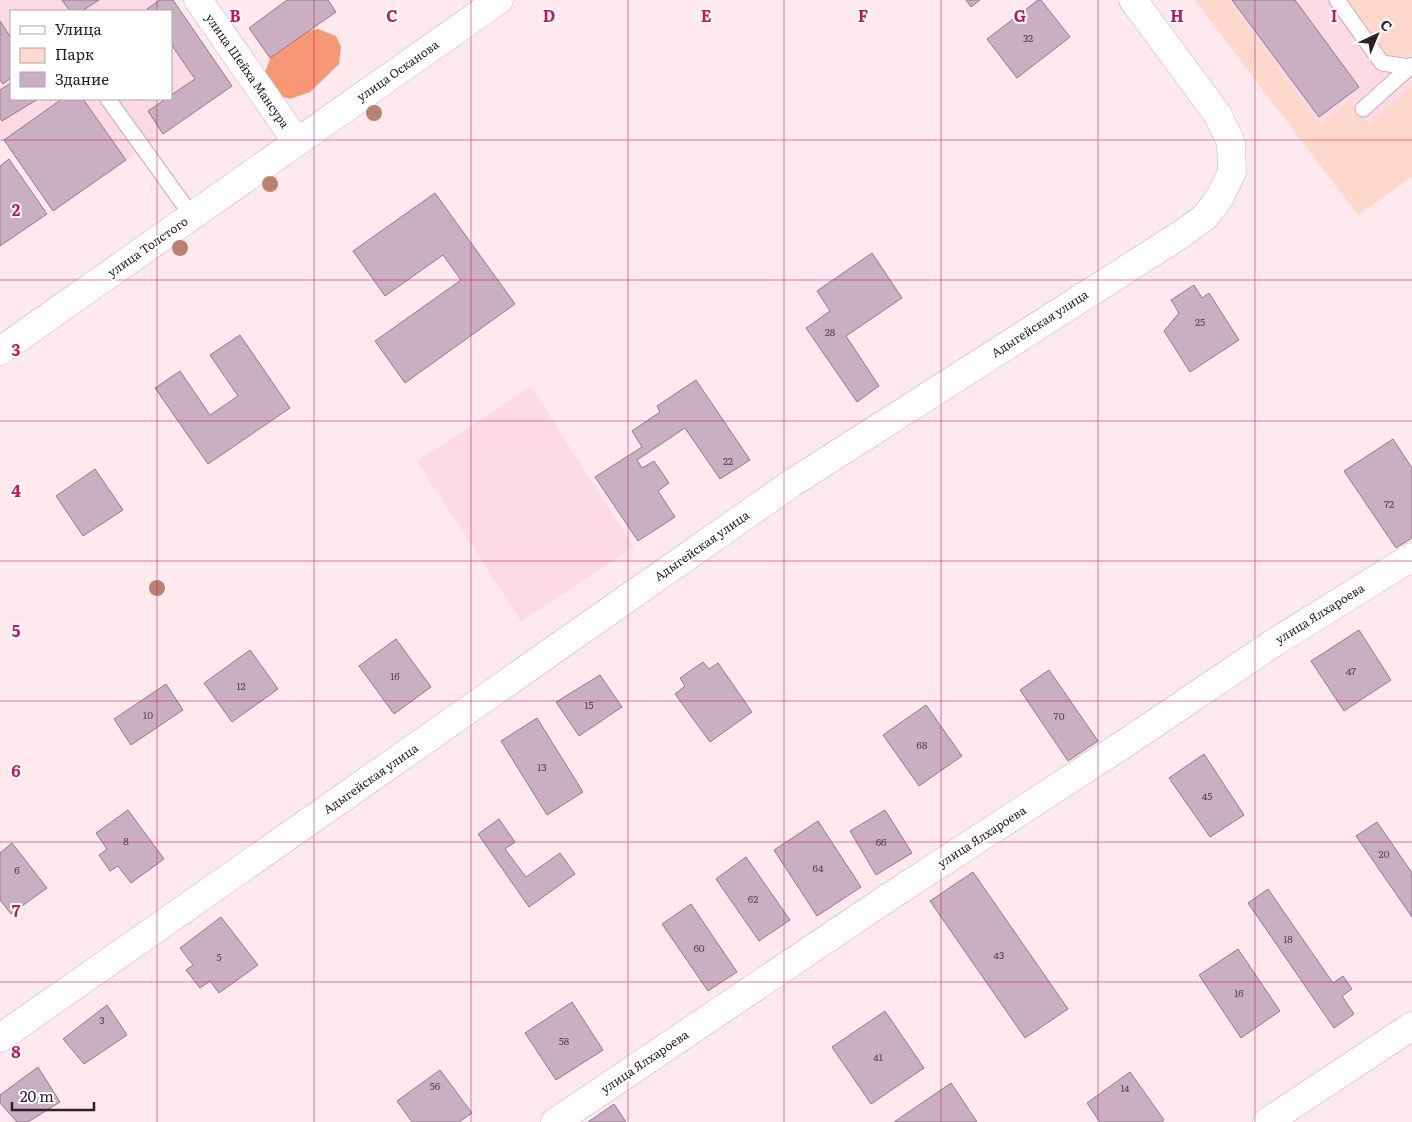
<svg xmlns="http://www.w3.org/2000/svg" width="1412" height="1122" font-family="Literata,serif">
<rect width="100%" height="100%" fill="#fee9ef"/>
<path fill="#fddae4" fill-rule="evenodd" d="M0,0H173L232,86L53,211L0,135ZM11,11H171V99H11Z
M1195,0H1412V177L1358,215Z
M531,387L634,547L521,621L417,461Z"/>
<path fill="#fed9cb" d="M1195,0H1228L1320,125L1350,100L1369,125L1412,86V177L1358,215Z
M1347,0H1412V52L1406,57L1385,53Z"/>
<path fill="#f69876" d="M318,29L336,36L341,47L339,64L310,92L290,99L273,94L265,72L273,51L304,32Z"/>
<path fill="#caaec1" stroke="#947a8c" d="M62,0H99L82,11H70Z
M160,0H173L232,86L163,134L148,111L166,99H171V95L195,79L171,44V11H148L147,9Z
M287,0H328L336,12L270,58L249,28Z
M966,0H980L971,7Z
M1038,0H1041L1070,37L1017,78L987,39Z
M1232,0H1295L1359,87L1319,117Z
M0,21L11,38V78L3,84L0,80Z
M11,83V99H38L2,121L0,118V90Z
M62,99H83L126,160L53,211L4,140Z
M9,159L47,214L0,246V166Z
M435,193L515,304L405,383L375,341L461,280L443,255L385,296L353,251Z
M872,253L902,298L846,336L879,386L857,402L806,328L830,311L817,291Z
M1194,285L1202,298L1209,293L1239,340L1190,372L1164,331L1179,313L1171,300Z
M240,335L290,408L208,464L155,388L180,371L210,415L238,396L210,355Z
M696,380L750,460L720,479L685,428L637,460L642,468L654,461L669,483L658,491L675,517L638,541L595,477L642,447L632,431L660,412L657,406Z
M1393,439L1412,468V538L1396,548L1344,471Z
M95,469L123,510L83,536L56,496Z
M1359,630L1391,680L1344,711L1311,661Z
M396,639L431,687L394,714L359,666Z
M250,650L278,689L232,722L204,683Z
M703,662L709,669L718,663L752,712L710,742L675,694L685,686L680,678Z
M1049,670L1098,741L1068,761L1020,690Z
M600,675L622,707L579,736L556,702Z
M166,684L183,710L131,745L114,719Z
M926,705L962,756L919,786L883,735Z
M537,718L583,792L547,815L501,741Z
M1204,754L1244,815L1210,837L1169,778Z
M128,810L164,859L131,883L118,866L110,871L99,855L107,849L96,833Z
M885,810L912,853L876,875L850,831Z
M499,819L515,842L505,849L526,877L560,853L575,874L529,907L478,834Z
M818,821L861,887L817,916L774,850Z
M1377,822L1412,873V917L1356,836Z
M12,843L47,888L11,914L0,900V853Z
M746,857L790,920L759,941L716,879Z
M973,872L1068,1009L1025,1038L930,901Z
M1268,889L1333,983L1343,976L1352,989L1342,996L1354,1014L1334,1028L1248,903Z
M691,904L737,972L708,991L662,924Z
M221,917L258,965L219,993L210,981L200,988L186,970L193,965L180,948Z
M1238,949L1280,1011L1241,1038L1199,975Z
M572,1002L603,1050L556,1080L525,1033Z
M107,1005L127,1035L84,1064L63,1039Z
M885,1011L924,1068L871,1104L832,1047Z
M38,1067L60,1102L28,1122H17L0,1103V1095Z
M440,1070L472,1113L459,1122H412L397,1101Z
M1130,1072L1164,1120L1162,1122H1100L1087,1103Z
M951,1083L977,1122H894Z
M614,1104L626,1122H588Z"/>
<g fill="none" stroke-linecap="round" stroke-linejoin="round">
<g stroke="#ceadb6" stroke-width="17">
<path id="service" d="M1337,0L1382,63L1410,67
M108,99L192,216
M1363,109L1412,65"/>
</g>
<g stroke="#ceadb6" stroke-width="29">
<path id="minor" d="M198,0L297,142
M0,1038L792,483L1180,235L1205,217L1220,197L1232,172L1231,143L1218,115L1133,0
M555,1122L889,897L1127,742L1275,642L1412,557
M1267,1122L1412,1026"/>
</g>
<g stroke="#ceadb6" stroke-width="29">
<path id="tertiary" d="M0,351L499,0"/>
</g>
<use href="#service" stroke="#fff" stroke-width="15"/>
<use href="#minor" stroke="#fff" stroke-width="28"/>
<use href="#tertiary" stroke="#fff" stroke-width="28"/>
</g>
<g fill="#b8826f">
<circle cx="374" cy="113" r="8"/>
<circle cx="270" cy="184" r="8"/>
<circle cx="180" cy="248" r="8"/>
<circle cx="157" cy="588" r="8"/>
</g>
<path fill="none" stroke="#c2185b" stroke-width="1" stroke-opacity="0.55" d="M157,0V11M314,0V1122M471,0V1122M628,0V1122M784,0V1122M941,0V1122M1098,0V1122M1255,0V1122M157,99V1122M0,140H1412M0,280H1412M0,421H1412M0,561H1412M0,701H1412M0,842H1412M0,982H1412"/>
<g text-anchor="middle" stroke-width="4" stroke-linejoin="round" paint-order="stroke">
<g font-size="10" fill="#54444c">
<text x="1028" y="42">32</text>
<text x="1200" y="326">25</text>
<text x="830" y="336">28</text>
<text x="728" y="465">22</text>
<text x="1389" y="508">72</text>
<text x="1351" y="675">47</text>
<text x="395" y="680">16</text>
<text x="241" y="690">12</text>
<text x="589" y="709">15</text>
<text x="148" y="719">10</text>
<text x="1059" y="720">70</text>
<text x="922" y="749">68</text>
<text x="542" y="771">13</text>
<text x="1207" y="800">45</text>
<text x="126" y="845">8</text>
<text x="881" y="846">66</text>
<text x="1384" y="858">20</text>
<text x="818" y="872">64</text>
<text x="17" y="874">6</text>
<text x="753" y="903">62</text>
<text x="1288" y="943">18</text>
<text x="699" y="952">60</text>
<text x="999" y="959">43</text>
<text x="219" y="961">5</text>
<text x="1239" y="997">16</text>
<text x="102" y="1024">3</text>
<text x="564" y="1045">58</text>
<text x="878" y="1061">41</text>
<text x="435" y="1090">56</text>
<text x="1125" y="1092">14</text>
</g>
<g font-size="12" fill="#2d2125" stroke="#fff">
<text transform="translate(247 71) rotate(55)" y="4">улица Шейха Мансура</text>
<text transform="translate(398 71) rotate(-35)" y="4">улица Осканова</text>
<text transform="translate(148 247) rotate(-35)" y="4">улица Толстого</text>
<text transform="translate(1040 324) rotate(-33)" y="4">Адыгейская улица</text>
<text transform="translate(702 546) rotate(-35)" y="4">Адыгейская улица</text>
<text transform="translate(1320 614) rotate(-32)" y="4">улица Ялхароева</text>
<text transform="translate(371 779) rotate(-35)" y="4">Адыгейская улица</text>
<text transform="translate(982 837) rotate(-33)" y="4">улица Ялхароева</text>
<text transform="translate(645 1062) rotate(-34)" y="4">улица Ялхароева</text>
</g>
</g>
<g font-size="16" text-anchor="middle" font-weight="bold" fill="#c2185b" stroke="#fff" stroke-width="4" stroke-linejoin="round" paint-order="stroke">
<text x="235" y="22">B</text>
<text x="392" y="22">C</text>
<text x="549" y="22">D</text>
<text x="706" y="22">E</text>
<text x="863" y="22">F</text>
<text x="1020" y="22">G</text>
<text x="1177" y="22">H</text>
<text x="1334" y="22">I</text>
<text x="16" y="216">2</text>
<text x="16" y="356">3</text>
<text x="16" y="497">4</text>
<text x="16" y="637">5</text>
<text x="16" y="777">6</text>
<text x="16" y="917">7</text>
<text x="16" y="1058">8</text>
</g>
<rect x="10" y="10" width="162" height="90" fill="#ffffff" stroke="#aba6a8"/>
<rect x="20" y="26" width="25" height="8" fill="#ffffff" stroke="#aba6a8"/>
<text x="55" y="35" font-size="15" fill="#2d2125">Улица</text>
<rect x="20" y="48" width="25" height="15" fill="#fed9cb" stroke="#aba6a8"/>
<text x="55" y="60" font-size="15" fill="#2d2125">Парк</text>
<rect x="20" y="72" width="25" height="15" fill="#caaec1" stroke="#aba6a8"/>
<text x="55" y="85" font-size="15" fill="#2d2125">Здание</text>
<g transform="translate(1377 35) rotate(44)" stroke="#ffffff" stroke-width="4" paint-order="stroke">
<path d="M0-4L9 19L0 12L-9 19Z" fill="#2d2125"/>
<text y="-8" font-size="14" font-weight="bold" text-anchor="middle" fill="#2d2125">С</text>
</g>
<path d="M12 1102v8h82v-8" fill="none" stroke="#2d2125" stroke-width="2.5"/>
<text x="20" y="1102" font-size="15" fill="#2d2125" stroke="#ffffff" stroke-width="4" paint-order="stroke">20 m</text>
</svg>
